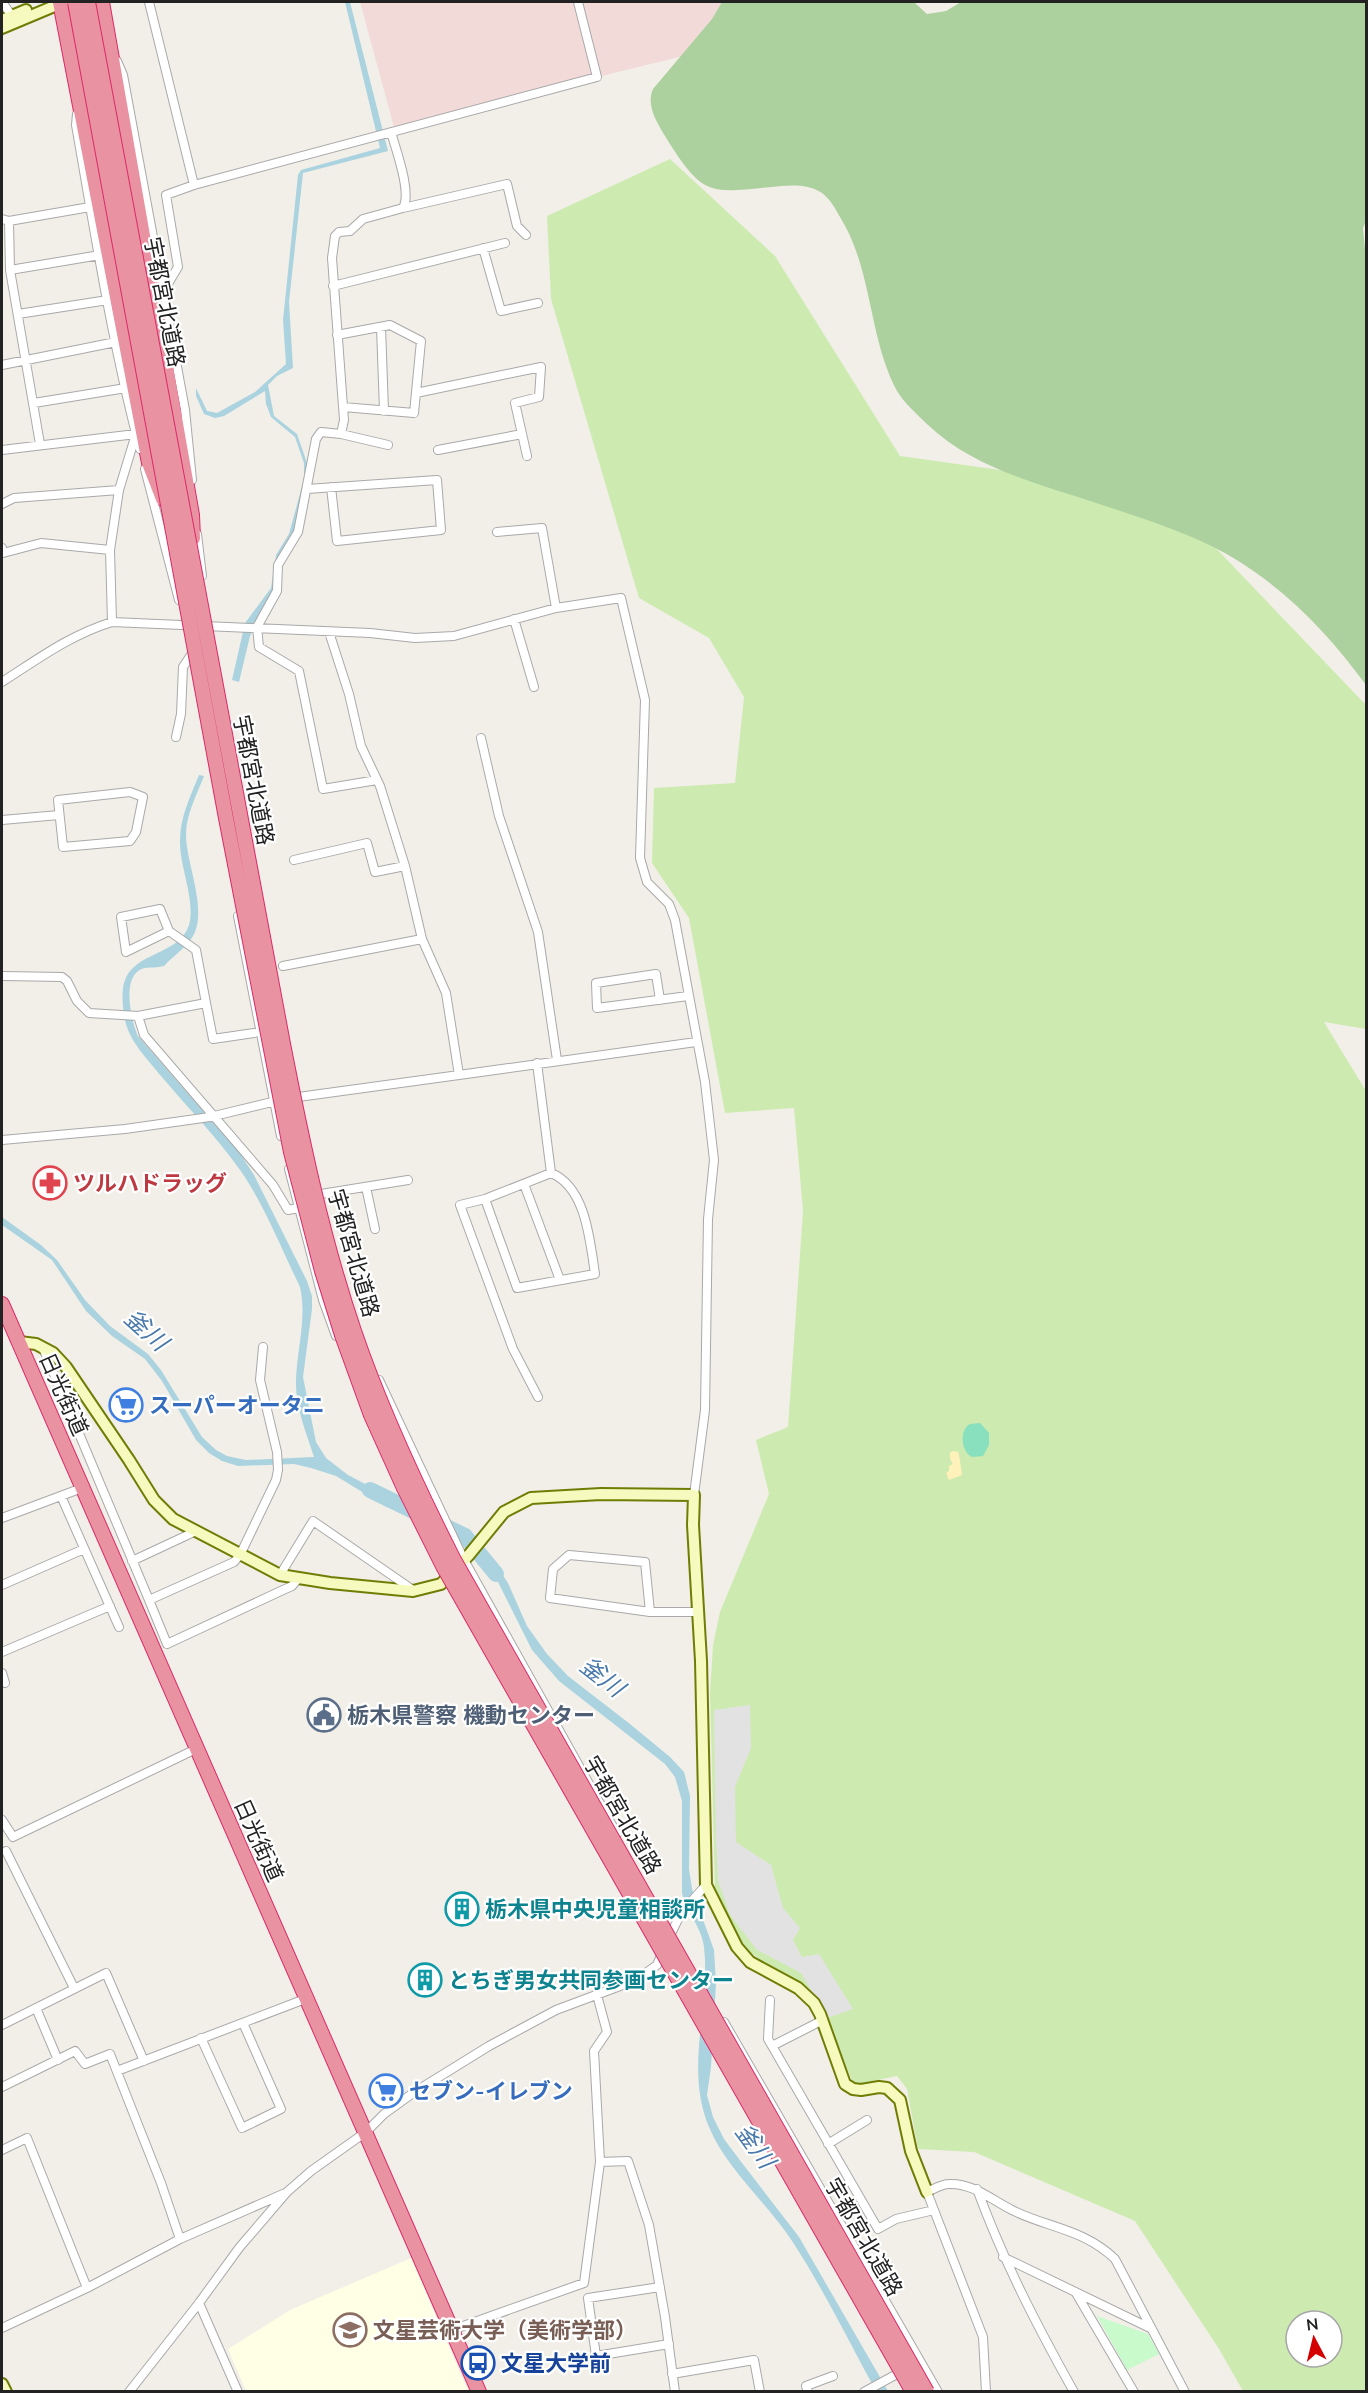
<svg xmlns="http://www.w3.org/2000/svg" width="1368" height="2393" font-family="Mulish,'Noto Sans JP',sans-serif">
<rect width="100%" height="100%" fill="#f2efe9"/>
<path fill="#f2dad9" d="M360,2H817L822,22L394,127Z"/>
<path fill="#ffffe5" d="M411,2258L468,2391H246L228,2349L290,2310Z"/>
<path fill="#cdebb0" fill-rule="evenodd" d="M670,159L775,256L900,456L1163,493L1366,705V1029L1324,1022L1366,1091V2391H1243L1219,2349L1135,2221L974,2152L918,2149L907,2089L897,2076L854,2085L821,2008L807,1988L780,1975L746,1949L715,1890L710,1693L713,1645L720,1612L769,1494L756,1440L788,1427L803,1211L794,1108L725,1113L689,918L652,863L654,788L735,783L744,697L709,638L639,598L551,299L547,216ZM1296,2321H1332V2357H1296Z"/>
<path fill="#add19e" d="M722,2H914L927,14L946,11L961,2H1366V221L1363,228L1366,259V685C1322,624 1265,568 1194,538C1161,524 1127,513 1093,502C1036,483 972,467 928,425C918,415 904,403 897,391C868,337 873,270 840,217C835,208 830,199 822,193C810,185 795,185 782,186C710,192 705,201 665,136C656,121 646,105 653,89L712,19Z"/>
<path fill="#fff1ba" d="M954,1451L958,1452C959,1453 962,1473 962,1475L949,1480L946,1473L949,1471V1466L953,1464L950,1459V1452Z"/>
<path fill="#c8facc" d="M1097,2316L1148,2334L1159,2354L1127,2370Z"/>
<path fill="#88e0be" d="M980,1423L989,1433V1445L983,1456C979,1456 976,1457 973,1457C961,1454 959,1429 970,1424C971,1424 979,1423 980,1423Z"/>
<path fill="#e2e2e2" d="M750,1705L751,1748L735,1787L736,1842L771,1865L783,1908L800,1928L793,1940L802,1957L819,1954L853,2009L827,2018L801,1973L757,1950L730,1915L718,1881L716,1843L714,1710Z"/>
<path fill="#aad3df" d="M345,2H350L388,151L303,173L289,302L293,368L277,376L268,385L274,416L297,434L307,463V477L295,531L279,557L274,588L250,636L239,682L232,680L245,623L271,588L276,555L289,534L304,479V463L295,437L271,417L266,404L265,391L224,416L215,418L204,414L196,396V388L207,411L217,413L255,392L286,364L283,320L298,175L301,170L380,148Z
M199,775L204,776C197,794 186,815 186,834C186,864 208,909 193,936C187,947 172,957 164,966C157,968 151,967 145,968C120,973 131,1021 138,1036L241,1155L254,1175L307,1281L312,1296V1309L303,1377L316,1442L326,1458L348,1475L392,1498L387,1507L336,1476L311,1468L294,1464L238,1466L222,1461L209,1453L196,1440L162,1381L145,1359L112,1336L86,1311L52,1260L2,1225V1217L41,1245L57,1260L85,1300L110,1326L148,1354L161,1370L202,1437L216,1450L227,1456L246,1460L314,1457C306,1432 295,1406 296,1380C297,1349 307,1318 300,1287C282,1250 264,1204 240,1170C217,1137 187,1107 161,1076C149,1061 131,1043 126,1024C123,1013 121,994 124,983C133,951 179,956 189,925C196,901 179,866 180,840C180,817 191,795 199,775Z
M488,1553L508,1583L527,1626L547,1654L568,1676L630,1724L670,1757L684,1772L690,1796L689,1869L692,1889L714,1950L716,1983L711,2067L707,2095L713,2117L724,2139L742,2163L799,2237L888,2391H876C849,2342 823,2288 792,2241C768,2204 725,2167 709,2127C684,2067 711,2008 704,1947C702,1928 686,1911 682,1893V1801L675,1777L665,1764L559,1681L532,1650L498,1582L482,1559Z"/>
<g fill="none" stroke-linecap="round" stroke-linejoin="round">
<path stroke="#aad3df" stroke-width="16" d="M370,1490L465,1536L496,1574"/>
<g stroke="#a9a9a9" stroke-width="10">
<path id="street" d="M2,2L12,16
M149,2L194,185
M117,61L123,75L185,410L192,480
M77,114L76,125C95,233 112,343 140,449
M403,208L507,184L517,226L526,235
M2,219L9,221L90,207
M9,221L10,270L40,444
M483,248L501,311L538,303
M10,270L100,255
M333,286L505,243
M163,292L178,267L166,195L194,185L597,77L578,2
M18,314L108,300
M381,327L384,411
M337,335L390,325L421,341L414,413L343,407
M2,365L116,342
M416,393L541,367L539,397L515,403L527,456
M34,403L126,388
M341,434L388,445
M2,450L136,434L119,490L110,550L112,622
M438,450L522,434
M145,469L179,600
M307,489L437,480L441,530L337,541L331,487
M2,504L14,498L119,490
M497,532L542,528L556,608
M197,534L202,576
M2,548L3,553L41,543L110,550
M514,619L534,687
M329,632L349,694L361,746L380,786L405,866L422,939L446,993L459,1075L696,1042
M2,682C38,659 70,635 112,622L370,633L415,638L454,636L556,608L621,598L645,700L640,858L647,882L669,904L675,920L705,1082L714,1160L708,1219L705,1410L694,1495
M176,737L181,714L183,667L191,655
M481,738L499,816L538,932L557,1060
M377,780L323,789L299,671L259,647L257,627L277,591L278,565L298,532L316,439L321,432L341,434L344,420L332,258L335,236L339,232L350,231L363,219L403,208C412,193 396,150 391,132
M130,792L143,797L136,832L130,841L63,847L58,800Z
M2,820L59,815
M294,860L367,843L375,872L405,866
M238,916L281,1136
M169,931L126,952L121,917L160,909L169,931L196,950L206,1003L138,1016L144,1035L273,1185L288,1210L298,1208
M283,966L422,939
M2,976L62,977L67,981L77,1001L89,1013L138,1016
M660,1000L656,974L596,983L597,1008L688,996
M206,1003L213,1039L254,1033
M537,1063L551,1173L485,1199L460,1205L513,1349L538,1397
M291,1098L459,1075
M2,1140L125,1129L210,1117L276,1101
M289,1169L323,1300L336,1336
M524,1184L560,1280
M366,1187L375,1229
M321,1194L408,1180
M485,1199L517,1288L595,1274C590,1241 586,1187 551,1173
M263,1347L260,1380L277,1452L278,1470L276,1480L240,1555L234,1562L149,1600L167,1644L283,1590L292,1586L298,1579
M43,1348L149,1600
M379,1380L464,1560L617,1834
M61,1496L119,1627
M2,1518L82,1488
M132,1561L194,1532
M280,1575L313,1521L413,1590
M2,1585L84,1549
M650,1612L645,1562L569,1555L553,1569L550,1598L650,1612H698
M2,1652L110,1606
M2,1673L5,1683
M2,1820L13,1837L196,1749
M6,1851L74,1988
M668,1940L681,1913L706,1885
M770,2000L768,2039L878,2229L896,2219L934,2210
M36,2008L58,2060
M724,2022L938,2392
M2,2025L106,1973L144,2061
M201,2038L242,2128L281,2109L243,2023
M772,2046L823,2020
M117,2071L305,1999
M2,2087L75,2051L85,2064L110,2054L161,2183L180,2239
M828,2144L867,2120
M2,2150L27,2138L87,2288
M600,2162L628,2161L649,2225L665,2317L675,2392
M977,2189C1004,2262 1036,2324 1074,2392
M1003,2257L1152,2329
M660,2287L588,2298L596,2356L669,2344
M1076,2293L1134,2392
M199,2303L238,2392
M2,2328L87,2288L180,2239L283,2194
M452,2330L584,2283L600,2162L594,2051L607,2032L597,1995
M672,2374L754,2360L760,2392
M129,2392L199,2303L239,2248L287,2192L311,2171L366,2132L384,2114L413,2093L489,2046L556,2010L636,1980L657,1965L663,1951
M808,2392L806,2386L833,2376
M864,2392L897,2374
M986,2392L983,2337L927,2192C934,2189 942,2184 949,2184C973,2183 992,2200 1012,2210C1048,2228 1084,2229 1115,2259L1185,2392"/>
</g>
<g stroke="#707d05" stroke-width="14">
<path id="secondary" d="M2,20L26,10
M2,28L64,2
M19,1342L36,1344L53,1353L66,1367L129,1460L154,1500L173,1519L280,1575L330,1583L413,1591L441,1584L468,1556L504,1512L531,1498L601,1494L694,1495L693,1525L701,1661L706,1885L737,1947L750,1962L798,1988L814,2003L820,2014L845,2084L853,2089L861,2090L879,2087L887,2088L900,2100L911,2151L927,2192
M2,2384L6,2392"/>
</g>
<g stroke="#dc2a67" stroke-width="16">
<path id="highway" d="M60,2L149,463L163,499
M102,2L192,515L193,538
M2,1304L479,2392"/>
</g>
<use href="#street" stroke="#fff" stroke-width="8"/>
<use href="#secondary" stroke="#f7fabf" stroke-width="10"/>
<use href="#highway" stroke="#e892a2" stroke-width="14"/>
<g stroke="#dc2a67" stroke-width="16" stroke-linecap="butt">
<path id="highway-bridge" d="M75,2L226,818L291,1152L322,1271L342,1335L371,1415L404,1488L443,1566L913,2392
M88,2L283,1044C302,1141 322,1237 354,1331C381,1410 416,1485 454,1560L927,2392"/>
</g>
<use href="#highway-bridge" stroke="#e892a2" stroke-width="14"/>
</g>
<defs>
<g id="pharmacy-ring" transform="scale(1.725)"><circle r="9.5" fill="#fff" stroke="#e0444e" stroke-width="1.5"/><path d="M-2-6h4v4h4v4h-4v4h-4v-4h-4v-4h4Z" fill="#e0444e"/></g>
<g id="supermarket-ring" transform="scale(1.725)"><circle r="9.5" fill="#fff" stroke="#3f7fe0" stroke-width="1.5"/><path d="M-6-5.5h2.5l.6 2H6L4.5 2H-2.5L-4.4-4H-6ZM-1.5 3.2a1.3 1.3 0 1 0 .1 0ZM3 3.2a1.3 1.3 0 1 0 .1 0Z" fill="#3f7fe0"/></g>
<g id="civic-ring" transform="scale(1.725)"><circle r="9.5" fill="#fff" stroke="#5c6f8a" stroke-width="1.5"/><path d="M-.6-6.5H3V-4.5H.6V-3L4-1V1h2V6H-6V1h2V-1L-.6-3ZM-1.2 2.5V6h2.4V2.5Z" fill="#5c6f8a"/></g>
<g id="building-ring" transform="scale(1.725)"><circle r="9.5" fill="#fff" stroke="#0f9aa8" stroke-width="1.5"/><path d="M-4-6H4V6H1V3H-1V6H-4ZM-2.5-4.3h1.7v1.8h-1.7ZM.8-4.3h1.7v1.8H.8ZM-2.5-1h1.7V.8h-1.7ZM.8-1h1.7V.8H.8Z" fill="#0f9aa8"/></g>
<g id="university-ring" transform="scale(1.725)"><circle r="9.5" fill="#fff" stroke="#8d6e63" stroke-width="1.5"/><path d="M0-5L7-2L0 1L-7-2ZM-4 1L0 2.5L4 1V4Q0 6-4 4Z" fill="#8d6e63"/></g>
<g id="bus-ring" transform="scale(1.725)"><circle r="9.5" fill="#fff" stroke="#1a4fb4" stroke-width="1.5"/><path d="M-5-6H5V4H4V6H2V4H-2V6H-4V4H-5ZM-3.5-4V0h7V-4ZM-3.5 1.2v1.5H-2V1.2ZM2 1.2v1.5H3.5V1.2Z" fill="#1a4fb4"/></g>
</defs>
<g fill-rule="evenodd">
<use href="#pharmacy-ring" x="50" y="1183"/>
<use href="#supermarket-ring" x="126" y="1405"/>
<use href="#civic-ring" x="324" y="1715"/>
<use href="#building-ring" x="462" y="1909"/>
<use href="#building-ring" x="425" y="1980"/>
<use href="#supermarket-ring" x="386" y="2091"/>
<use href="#university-ring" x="350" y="2330"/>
<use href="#bus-ring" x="478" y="2363"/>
</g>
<g text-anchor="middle" stroke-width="4.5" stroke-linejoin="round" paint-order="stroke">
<g font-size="22" fill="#222" stroke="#fff">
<text transform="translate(165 302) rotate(79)" y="8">宇都宮北道路</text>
<text transform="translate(254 780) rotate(79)" y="8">宇都宮北道路</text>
<text transform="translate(354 1253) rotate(74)" y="8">宇都宮北道路</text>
<text transform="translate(64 1394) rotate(66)" y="8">日光街道</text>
<text transform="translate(623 1815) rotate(60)" y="8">宇都宮北道路</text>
<text transform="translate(259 1840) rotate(66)" y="8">日光街道</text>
<text transform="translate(864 2237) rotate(60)" y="8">宇都宮北道路</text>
</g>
<g font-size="22" font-weight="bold" fill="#be3a42" stroke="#fff" text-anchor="start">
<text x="73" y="1191">ツルハドラッグ</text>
</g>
<g font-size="22" font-weight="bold" fill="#366cbe" stroke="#fff" text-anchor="start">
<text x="149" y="1413">スーパーオータニ</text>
<text x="409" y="2099">セブン-イレブン</text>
</g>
<g font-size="22" font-weight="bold" fill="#4e5e75" stroke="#fff" text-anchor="start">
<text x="347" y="1723">栃木県警察 機動センター</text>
</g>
<g font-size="22" font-weight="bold" fill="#0d838f" stroke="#fff" text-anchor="start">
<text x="485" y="1917">栃木県中央児童相談所</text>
<text x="448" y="1988">とちぎ男女共同参画センター</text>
</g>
<g font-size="22" font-weight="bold" fill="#785e54" stroke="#fff" text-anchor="start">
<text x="373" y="2338">文星芸術大学（美術学部）</text>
</g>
<g font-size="22" font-weight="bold" fill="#164399" stroke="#fff" text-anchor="start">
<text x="501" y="2371">文星大学前</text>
</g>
<g font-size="24" font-style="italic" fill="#4a7aab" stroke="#fff">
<text transform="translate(146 1330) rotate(42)" y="8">釜川</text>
<text transform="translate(602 1677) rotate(38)" y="8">釜川</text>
<text transform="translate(755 2146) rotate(54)" y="8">釜川</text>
</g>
</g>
<rect width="1368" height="2393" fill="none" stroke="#222222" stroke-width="6"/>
<g transform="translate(1314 2339) rotate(353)"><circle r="28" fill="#ffffff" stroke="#a7a7a7" stroke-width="1.5"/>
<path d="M0-4.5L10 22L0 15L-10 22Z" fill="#d40000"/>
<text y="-9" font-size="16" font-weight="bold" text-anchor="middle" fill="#222222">N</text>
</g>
</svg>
